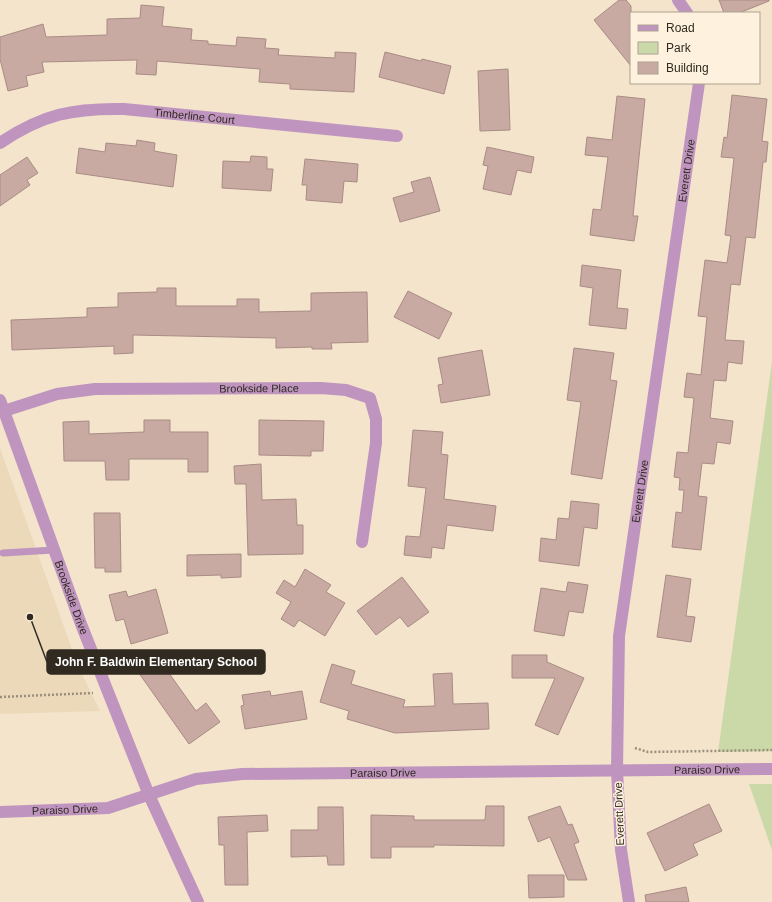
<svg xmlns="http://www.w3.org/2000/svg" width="772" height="902" font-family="Helvetica,sans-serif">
<rect width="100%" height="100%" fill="#f3e4cb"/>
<path fill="#ebd9ba" d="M0,448L78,666L100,711L0,714Z"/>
<path fill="#cbd8a7" d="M772,362V751L718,752Z
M749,784H772V850Z"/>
<path fill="#c8aaa3" stroke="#a98b85" d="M619,0H626L631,6V66L594,20Z
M719,0H769V1L739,13H724Z
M141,5L164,7L162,26L192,29L191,40L208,41V44L236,46L237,37L266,39L265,48L279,49L278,55L335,58V52L356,53L354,92L290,89V84L259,82L260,69L157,61L156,75L136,74L137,60L42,62L44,72L26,76L28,86L8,91L0,59V37L43,24L46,37L107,35V19L140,18Z
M385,52L421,61L422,59L451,66L444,94L379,77Z
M508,69L510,130L480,131L478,71Z
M732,95L767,99L762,141L768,142L766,162H763L755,238L746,237L740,285L731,284L725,340L744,341L742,364L728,362L726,381L714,380L710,418L733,421L730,444L717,442L714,464L702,463L698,496L707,497L701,550L672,547L676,512L682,513L684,490H679L680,478L674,477L677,452L688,453L694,398L684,397L687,373L701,375L707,317L698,316L705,260L727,263L731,236L725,235L734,158L721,157L724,137L727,138Z
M617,96L645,99L633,216H638L634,241L590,235L593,209L601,210L608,157L585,155L587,137L612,140Z
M137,140L155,143L154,151L177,155L173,187L76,173L79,148L105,152L106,143L136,146Z
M487,147L534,157L531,173L517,170L511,195L483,189L488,166L483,165Z
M251,156L267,157V169H273L271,191L222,188L223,161L250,162Z
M27,157L38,173L27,180L30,185L0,206V175Z
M305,159L358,164L357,182L344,181L342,203L306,200L307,185H302Z
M430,177L440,211L400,222L393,198L414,192L411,182Z
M582,265L621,270L617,308L628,309L626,329L589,325L593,288L580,286Z
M157,288H176V306H237V299H259V312L311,311V293L367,292L368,342L331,343L332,349H312V347L276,348V338L133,335V353L114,354V346L12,350L11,320L87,317V308L118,307V293L157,292Z
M408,291L452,313L439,339L394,317Z
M574,348L614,353L610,380L617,381L602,479L571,474L581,402L567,400Z
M482,350L490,395L441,403L438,385L443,384L438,358Z
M144,420H170V432H208V472H188V459H129V480H106L105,461H64L63,422L89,421V434L144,432Z
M259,420L324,421L323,451H311V456L259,455Z
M413,430L443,432L441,454L448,455L444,499L496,506L493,531L447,525L444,549L432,547L431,558L404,555L406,536L420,537L426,488L408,486Z
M261,464L262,500L296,499L297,525H303V554L248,555L246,484H235L234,466Z
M571,501L599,504L597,529L584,527L579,566L539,561L541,538L556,540L558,518L569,519Z
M94,513H120L121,572H105V568H95Z
M241,554V577L221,578V575L187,576V555Z
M305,569L331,585L326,592L345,603L325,636L299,620L294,627L281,619L291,602L276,593L284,580L295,587Z
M666,575L691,579L686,616L695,617L691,642L657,637Z
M402,577L429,612L408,627L400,617L376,635L357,611Z
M568,582L588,585L583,613L569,611L564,636L534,631L541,588L566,592Z
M156,589L168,633L131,644L124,619L116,621L109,595L126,591L128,597Z
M156,655L196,711L206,703L220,722L189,744L136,669Z
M512,655H547V662L584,678L558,735L535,725L555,678H512Z
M332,664L355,671L351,684L405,700L403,707L435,706L433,674L452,673L453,704L488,703L489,729L395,733L347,719L349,711L320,702Z
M270,691L271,696L302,691L307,719L245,729L241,706L244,705L242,695Z
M709,804L722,831L693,844L698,855L665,871L647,833Z
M486,806H504V846L434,845V847H391V858H371V815L414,816V820H485Z
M560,806L568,825L572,824L579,842L574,844L587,880H568L550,837L538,842L528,817Z
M318,807H343L344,865H328L327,856L291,857V830H318Z
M267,815L268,831L247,832L248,885H225L224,845H219L218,817Z
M528,875H564V897L529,898Z
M686,887L689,902H646L645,895Z"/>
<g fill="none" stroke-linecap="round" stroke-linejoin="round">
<path stroke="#9a8f7d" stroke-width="2.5" stroke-dasharray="2 2" stroke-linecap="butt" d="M0,697L93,693
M635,748L648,752L772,750"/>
<path stroke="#bf95bf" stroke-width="7" d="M3,553L54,550"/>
<g stroke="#bf95bf" stroke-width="12">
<path d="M678,0L687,13"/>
<path id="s1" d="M0,143C43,114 73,108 124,109L397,136"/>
<path id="s2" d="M0,400L81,624L149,795L198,902"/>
<path id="s3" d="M4,411L57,394L95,389L321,388L346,390L370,398L376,419V443L362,542"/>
<path id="s4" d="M0,812L108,808L196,779L242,774L772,769"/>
<path id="s5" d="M629,902L621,850L617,770L619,636L699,83"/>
</g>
</g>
<g text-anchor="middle" stroke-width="3" stroke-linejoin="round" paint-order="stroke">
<g font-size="11" fill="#302a21" stroke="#fef2de">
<text dy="4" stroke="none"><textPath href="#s1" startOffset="202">Timberline Court</textPath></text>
<text dy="4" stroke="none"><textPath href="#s5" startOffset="737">Everett Drive</textPath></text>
<text dy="4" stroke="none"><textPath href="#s3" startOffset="258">Brookside Place</textPath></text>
<text dy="4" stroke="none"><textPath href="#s5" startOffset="413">Everett Drive</textPath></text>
<text dy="4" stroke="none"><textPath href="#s2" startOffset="210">Brookside Drive</textPath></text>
<text dy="4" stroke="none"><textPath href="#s4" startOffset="712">Paraiso Drive</textPath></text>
<text dy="4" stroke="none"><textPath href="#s4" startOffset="388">Paraiso Drive</textPath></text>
<text dy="4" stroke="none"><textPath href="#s4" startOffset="65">Paraiso Drive</textPath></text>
<text transform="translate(619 814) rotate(-92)" y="4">Everett Drive</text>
</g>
</g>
<path fill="none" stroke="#302a21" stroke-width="1.5" d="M30 617L47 662"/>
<circle fill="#302a21" stroke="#fef2de" stroke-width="1.5" cx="30" cy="617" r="4"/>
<rect fill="#302a21" stroke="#302a21" stroke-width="1.5" x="47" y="650" width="218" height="24" rx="4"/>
<g font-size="12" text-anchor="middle" font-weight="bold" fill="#fff">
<text x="156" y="666">John F. Baldwin Elementary School</text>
</g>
<rect x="630" y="12" width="130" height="72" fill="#fef2de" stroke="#aca292"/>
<rect x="638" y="25" width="20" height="6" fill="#bf95bf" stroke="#aca292"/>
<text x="666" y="32" font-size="12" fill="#302a21">Road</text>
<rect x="638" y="42" width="20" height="12" fill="#cbd8a7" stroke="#aca292"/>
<text x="666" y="52" font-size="12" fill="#302a21">Park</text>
<rect x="638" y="62" width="20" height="12" fill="#c8aaa3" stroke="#aca292"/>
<text x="666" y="72" font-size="12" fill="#302a21">Building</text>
</svg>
